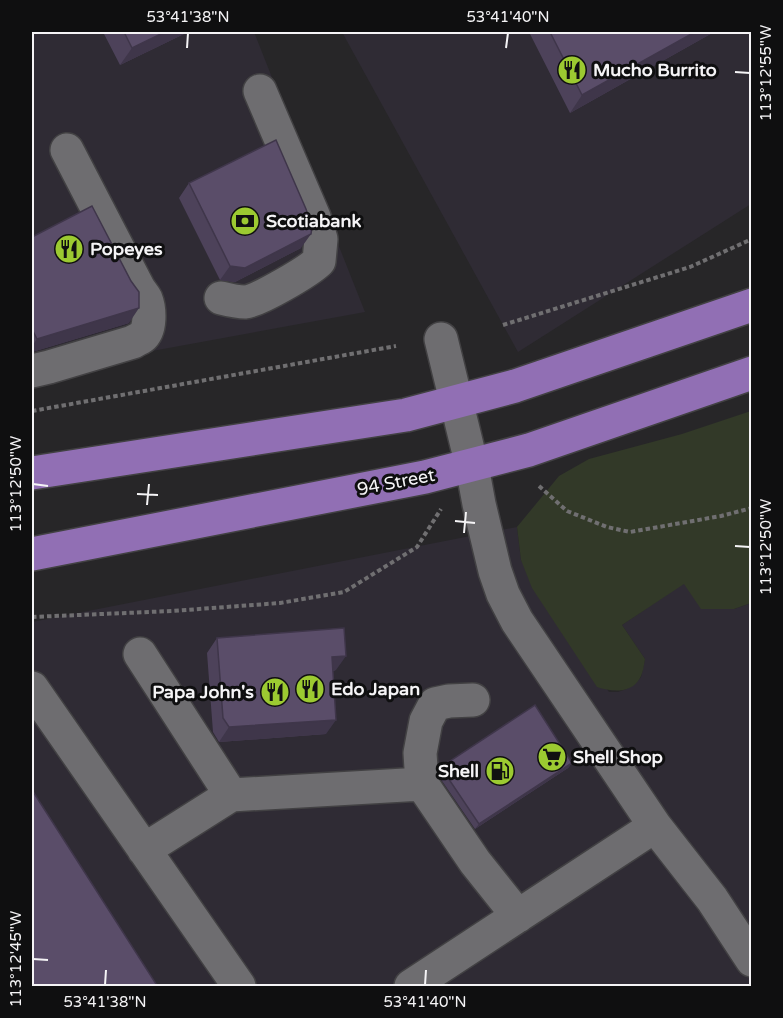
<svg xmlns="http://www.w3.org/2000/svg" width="783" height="1018" font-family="'Varela Round',sans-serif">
<rect width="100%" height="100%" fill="#272628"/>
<path fill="#2f2b34" d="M32,32H254L365,312L32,373Z
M342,32H751V204L518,352Z
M517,527L521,560L609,692H618L626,689L635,684L641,677L645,659L622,625L684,583L734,609L751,603V986H32V622Z"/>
<path fill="#323928" d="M751,411V603L734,609H701L684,584L622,625L645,659C644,665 643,673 640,678C631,694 612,692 597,687L532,588L521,560L517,527L559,476L589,459L682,434Z"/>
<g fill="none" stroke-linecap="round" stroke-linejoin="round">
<g stroke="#424143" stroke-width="36">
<path id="minor" d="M221,298C229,300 237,302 245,302C258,301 309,271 319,261L321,239L314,217L260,91
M441,339L472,466L479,504L495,571L503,594L517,621L655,826L712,899L752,960
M32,371L49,367L133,342C136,340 139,339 142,337C151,330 150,309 146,299C144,295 140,291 138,287L67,150
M140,654L231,795
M32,688L239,986
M422,784L420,753L426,721L435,704L449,701L473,700
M144,850L231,795L422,784L475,862L518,916
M411,986L655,826"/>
</g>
<g stroke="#424143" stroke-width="36">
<path id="major" d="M32,473L406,415L515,386L752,305
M32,554L425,477L529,450L752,373"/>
</g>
<path stroke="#706f71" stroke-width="4" stroke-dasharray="4.5 3" stroke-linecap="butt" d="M503,325L690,267L752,239
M32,411L396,346
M539,486L567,511L607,527L630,532L721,516L752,508
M32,617L172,611L280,603L344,592L417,547L441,509"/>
<use href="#minor" stroke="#6e6d70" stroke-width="33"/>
<use href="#major" stroke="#916fb4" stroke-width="33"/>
</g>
<path fill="#4d425a" d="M103,32H188L120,65Z
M529,32H714L570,113Z
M189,183L301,248L235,282L220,280L179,198Z
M32,237L129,323L32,352Z
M217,638L336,670L333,671L326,734L219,742L213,732L207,653Z
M572,763L568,768L475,829L440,778V770L444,765Z"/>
<path fill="#3f364a" d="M165,32H188L120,65L132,48Z
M695,32H714L570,113L582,95Z
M311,234L301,248L235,282L220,280L230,266Z
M139,308L129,323L32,352V346L37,339Z
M346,656L336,670L322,671L332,657Z
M336,720L326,734L219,742L229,727Z
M572,763L568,768L475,829L479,824Z"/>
<path fill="#5a4d69" stroke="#3f364a" stroke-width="1.5" d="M124,32H165L132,48Z
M550,32H695L582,95Z
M276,140L306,209L312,227L311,234L245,268L230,266L189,183Z
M92,206L131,281L139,292V308L37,339L32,329V237Z
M344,628L346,656L332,657L336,720L229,727L223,718L217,638Z
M535,705L572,763L479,824L444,772V765Z
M32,790L158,987H32Z"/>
<path fill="none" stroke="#f5f4f6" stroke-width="2" d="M187,48L188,33M506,48L508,33M735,72L750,73M33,484L48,486M137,494L158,495M147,505L149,484M455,521L475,523M464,533L466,512M735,546L750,547M33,959L48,960M105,985L106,970M425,985L426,970"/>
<defs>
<g id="restaurant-disc" transform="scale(1.5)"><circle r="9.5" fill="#9cca31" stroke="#0f0f10"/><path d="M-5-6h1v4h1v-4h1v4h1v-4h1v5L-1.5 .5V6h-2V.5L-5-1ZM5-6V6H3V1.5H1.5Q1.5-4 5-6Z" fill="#111"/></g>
<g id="bank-disc" transform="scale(1.5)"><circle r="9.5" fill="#9cca31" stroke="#0f0f10"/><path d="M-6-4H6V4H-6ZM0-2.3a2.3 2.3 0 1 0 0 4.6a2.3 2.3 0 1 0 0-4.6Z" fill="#111"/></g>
<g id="supermarket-disc" transform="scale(1.5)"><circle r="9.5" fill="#9cca31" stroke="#0f0f10"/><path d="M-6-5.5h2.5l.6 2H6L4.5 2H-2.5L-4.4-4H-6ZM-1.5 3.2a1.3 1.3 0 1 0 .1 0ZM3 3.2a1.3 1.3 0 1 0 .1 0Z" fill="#111"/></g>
<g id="fuel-disc" transform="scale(1.5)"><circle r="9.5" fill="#9cca31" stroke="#0f0f10"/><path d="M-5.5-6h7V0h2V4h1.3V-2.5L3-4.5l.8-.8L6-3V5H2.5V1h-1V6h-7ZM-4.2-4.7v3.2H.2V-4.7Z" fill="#111"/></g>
</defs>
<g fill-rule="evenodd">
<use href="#restaurant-disc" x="572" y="70"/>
<use href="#bank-disc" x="245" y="221"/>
<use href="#restaurant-disc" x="69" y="249"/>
<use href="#restaurant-disc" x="310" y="689"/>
<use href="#restaurant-disc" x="275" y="692"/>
<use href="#supermarket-disc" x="552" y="757"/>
<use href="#fuel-disc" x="500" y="771"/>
</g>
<g text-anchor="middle" stroke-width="6" stroke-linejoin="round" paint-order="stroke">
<g font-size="18" font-weight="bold" fill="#f5f4f6" stroke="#0f0f10" text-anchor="start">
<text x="593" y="76">Mucho Burrito</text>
<text x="266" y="227">Scotiabank</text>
<text x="90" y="255">Popeyes</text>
<text x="331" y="695">Edo Japan</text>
<text x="254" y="698" text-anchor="end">Papa John's</text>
<text x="573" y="763">Shell Shop</text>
<text x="479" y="777" text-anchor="end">Shell</text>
</g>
<g font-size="18" fill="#f5f4f6" stroke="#0f0f10">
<text transform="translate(396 482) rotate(-11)" y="6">94 Street</text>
</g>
</g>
<rect width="783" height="1018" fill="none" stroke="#0f0f10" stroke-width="66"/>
<rect x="33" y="33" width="717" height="952" fill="none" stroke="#f5f4f6" stroke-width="2"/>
<g font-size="15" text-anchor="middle" fill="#f5f4f6">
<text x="188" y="22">53°41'38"N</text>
<text x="508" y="22">53°41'40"N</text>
<text transform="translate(766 73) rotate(-90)" y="5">113°12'55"W</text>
<text transform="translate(16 484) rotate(-90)" y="5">113°12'50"W</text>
<text transform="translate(766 547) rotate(-90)" y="5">113°12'50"W</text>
<text transform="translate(16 959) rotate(-90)" y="5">113°12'45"W</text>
<text x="105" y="1007">53°41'38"N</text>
<text x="425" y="1007">53°41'40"N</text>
</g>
</svg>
